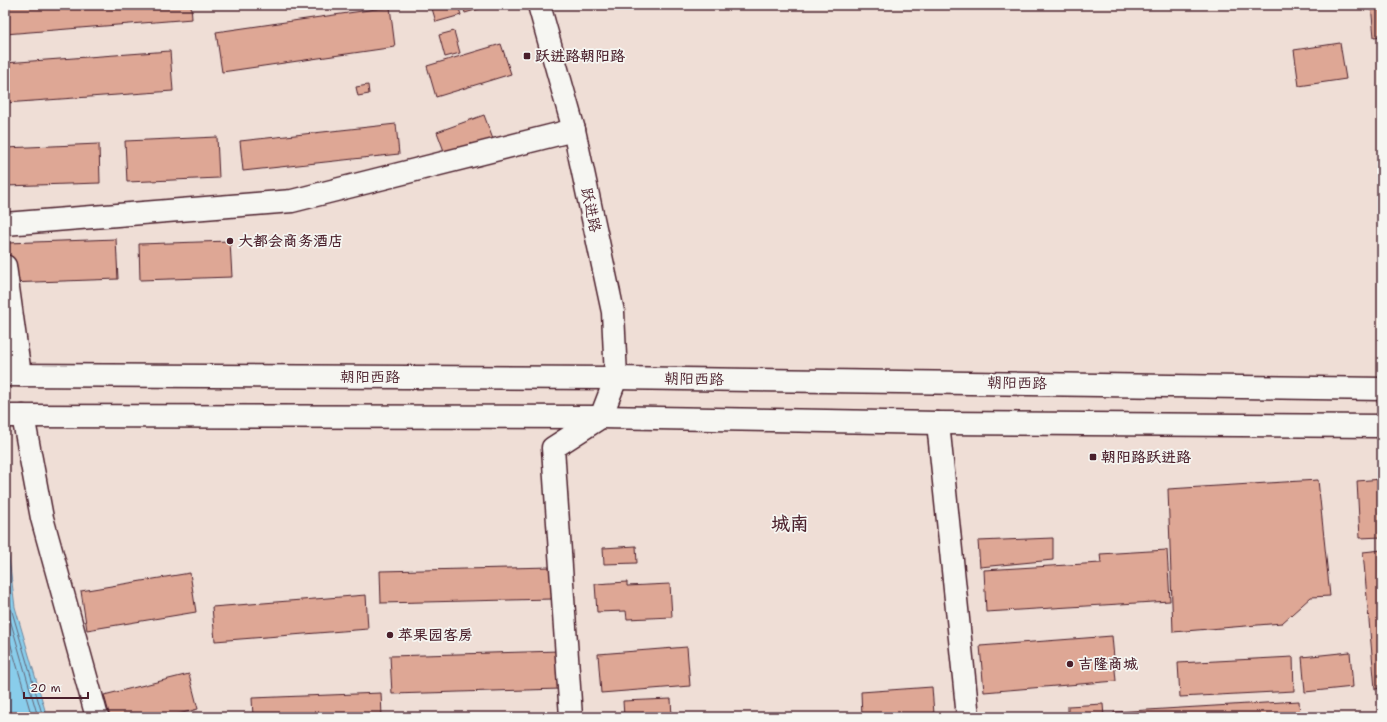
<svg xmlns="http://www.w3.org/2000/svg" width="1387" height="722" font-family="'Shantell Sans','LXGW WenKai TC',sans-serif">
<rect width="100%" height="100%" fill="#efded6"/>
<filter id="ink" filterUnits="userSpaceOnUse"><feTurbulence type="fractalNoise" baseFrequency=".025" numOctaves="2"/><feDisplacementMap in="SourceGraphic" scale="8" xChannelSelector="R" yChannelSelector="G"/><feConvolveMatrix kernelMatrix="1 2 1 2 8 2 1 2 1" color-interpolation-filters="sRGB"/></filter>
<g filter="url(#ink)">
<path fill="#89cdeb" stroke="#70879e" d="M5,498L8,550L15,607L47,717H5Z"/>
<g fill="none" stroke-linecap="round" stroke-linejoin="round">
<path stroke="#636578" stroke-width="1" d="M5,556L11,608L43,717
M5,597L7,609L38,717
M5,625L32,717"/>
</g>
<path fill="#dea795" stroke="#4a1f2b" d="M5,5H191L192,19L5,34Z
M431,5H458L461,15L436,22Z
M463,5H492L465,13Z
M1371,5H1382V36L1374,37Z
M390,7L395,47L222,72L216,32Z
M454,31L460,53L445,57L439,35Z
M1340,43L1346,79L1299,86L1294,50Z
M501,44L511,74L436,97L427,66Z
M170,51L173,91L5,103V63Z
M368,85L369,94L358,96L356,87Z
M484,115L494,142L447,159L437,132Z
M396,124L399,154L243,171L240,141Z
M217,137L219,178L127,182L125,141Z
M99,144L100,183L5,186V148Z
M116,239L118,279L8,283L7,243Z
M230,241L232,277L140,280L139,244Z
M1382,479V537L1360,538L1357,481Z
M1318,480L1330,596L1311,597L1282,623L1173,632L1168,489Z
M1053,538V560L980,567L978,541Z
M636,546L637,563L604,564L603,548Z
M1167,550L1170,601L986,612L984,570L1101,563L1100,554Z
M1382,550V688L1375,689L1363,552Z
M551,567L552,599L381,603L380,571Z
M190,573L196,612L87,630L81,591Z
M627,582V586L670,584L672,617L627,619L626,611L597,612L595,584Z
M366,595L368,629L215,641L212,607Z
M1112,636L1116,681L984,692L980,646Z
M687,647L690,686L601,693L598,654Z
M559,651L560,689L392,694L390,656Z
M1350,652L1353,687L1305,692L1302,657Z
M1293,657L1294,691L1180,697L1178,663Z
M189,674L198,709L167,717H110L104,695Z
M932,687L934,714L892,717H862L861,692Z
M381,693L382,717H253L252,698Z
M671,699L672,717H624L623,701Z
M1299,701L1300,717H1114V712Z
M1103,704L1104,717H1068V706Z"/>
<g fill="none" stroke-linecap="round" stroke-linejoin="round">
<g stroke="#4a1f2b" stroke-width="25">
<path id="street" d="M5,224L292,201L574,130
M5,266L20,375
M23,416L42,518L97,717
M938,423L968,717
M571,717L553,448L601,417"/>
</g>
<g stroke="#4a1f2b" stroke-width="25">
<path id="secondary" d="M539,5L574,130L613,312L616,378L601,417"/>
</g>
<g stroke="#4a1f2b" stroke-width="25">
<path id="primary" d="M5,375L616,378L1382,389
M5,416L601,417L938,423L1382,426"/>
</g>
<use href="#street" stroke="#f6f6f2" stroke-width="22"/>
<use href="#secondary" stroke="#f6f6f2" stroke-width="22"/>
<use href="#primary" stroke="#f6f6f2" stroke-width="22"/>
</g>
</g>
<g fill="#4a1f2b" stroke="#f6f6f2" stroke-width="1.5">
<rect x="523" y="52" width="8" height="8" rx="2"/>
<circle cx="230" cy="241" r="4"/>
<rect x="1089" y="453" width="8" height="8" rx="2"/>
<circle cx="390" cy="635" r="4"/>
<circle cx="1070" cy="664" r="4"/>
</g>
<g text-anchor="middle" stroke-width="3.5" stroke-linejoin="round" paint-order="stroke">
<g font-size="15" font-weight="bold" fill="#4a1f2b" stroke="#f6f6f2" text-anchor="start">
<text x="535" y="61">跃进路朝阳路</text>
<text x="238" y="246">大都会商务酒店</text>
<text x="1101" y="462">朝阳路跃进路</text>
<text x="398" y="640">苹果园客房</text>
<text x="1078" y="669">吉隆商城</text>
</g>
<g font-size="15" fill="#4a1f2b" stroke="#f6f6f2">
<text transform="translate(591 210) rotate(78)" y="5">跃进路</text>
<text x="370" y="382">朝阳西路</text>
<text transform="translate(694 379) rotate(1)" y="5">朝阳西路</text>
<text transform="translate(1017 383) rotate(1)" y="5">朝阳西路</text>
</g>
<g font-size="19" font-weight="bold" fill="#4a1f2b" stroke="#f6f6f2">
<text x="790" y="530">城南</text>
</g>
</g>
<rect width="1387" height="722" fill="none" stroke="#f6f6f2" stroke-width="20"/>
<rect x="10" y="10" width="1367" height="702" fill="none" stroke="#4a1f2b" stroke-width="1.5" filter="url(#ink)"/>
<path d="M24 692v6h64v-6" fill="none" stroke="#4a1f2b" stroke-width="2"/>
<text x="30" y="692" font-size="12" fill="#4a1f2b" stroke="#f6f6f2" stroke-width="3" paint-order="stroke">20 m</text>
</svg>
